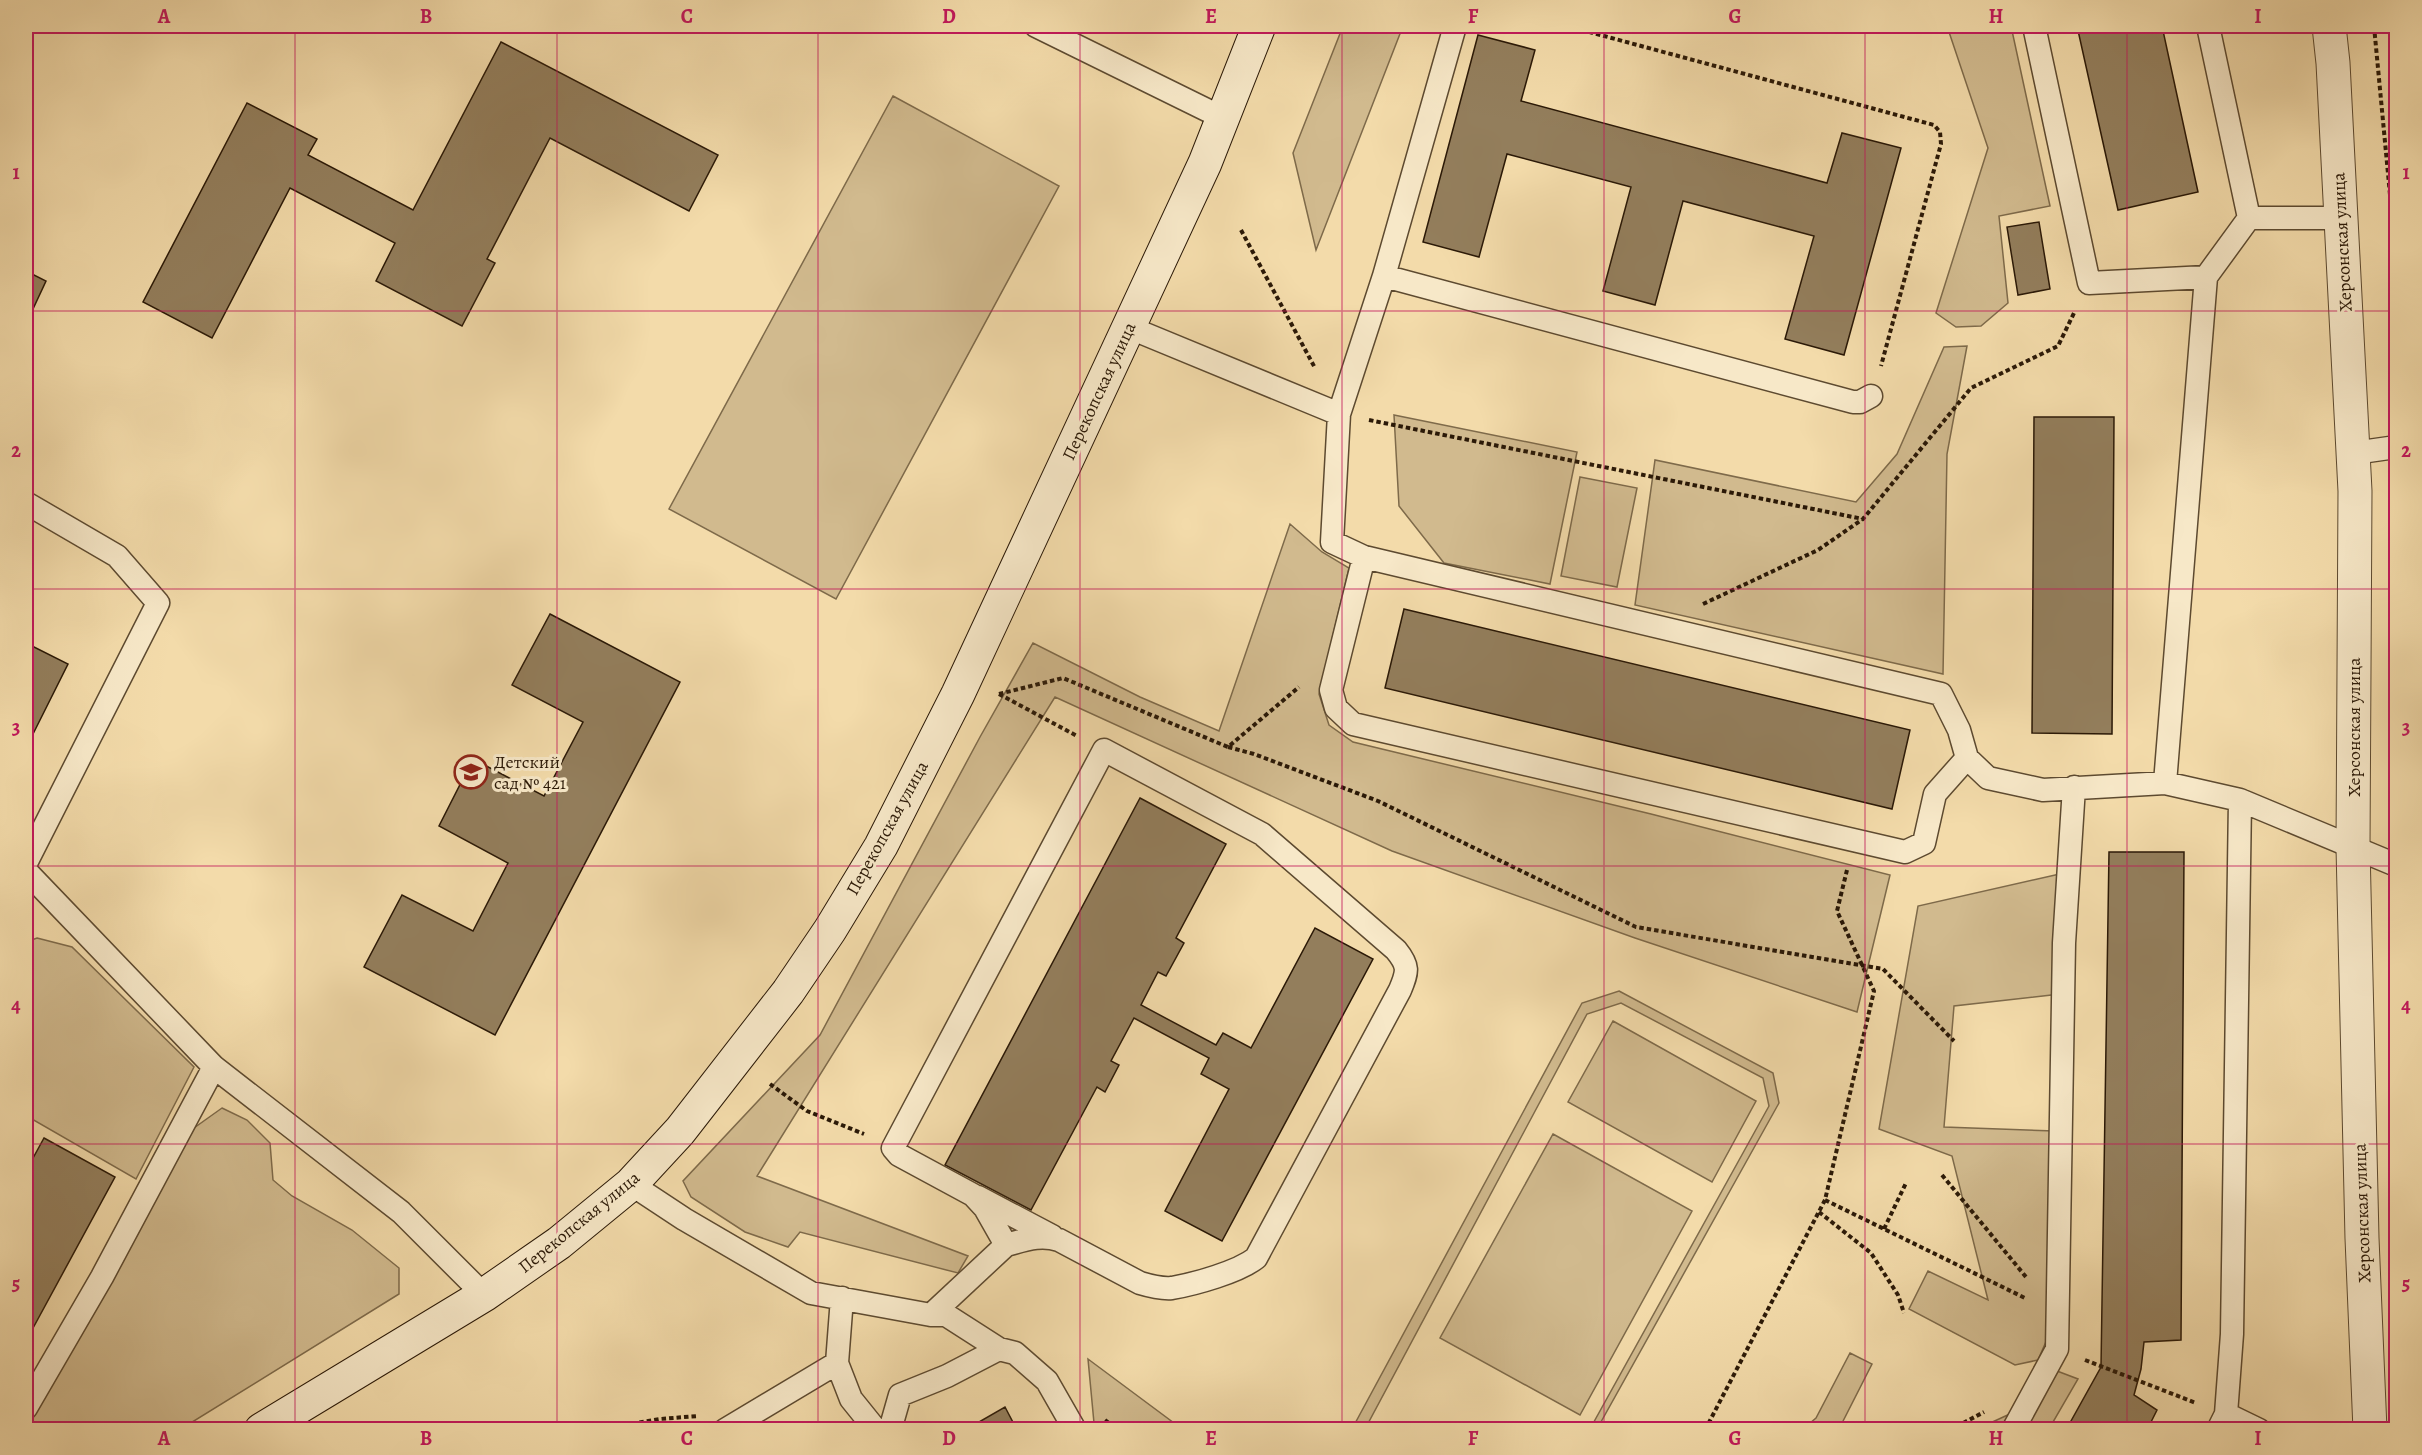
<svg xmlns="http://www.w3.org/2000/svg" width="2422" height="1455" font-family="Alegreya,serif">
<rect width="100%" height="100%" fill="#f3dbaa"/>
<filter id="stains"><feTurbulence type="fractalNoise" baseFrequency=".00333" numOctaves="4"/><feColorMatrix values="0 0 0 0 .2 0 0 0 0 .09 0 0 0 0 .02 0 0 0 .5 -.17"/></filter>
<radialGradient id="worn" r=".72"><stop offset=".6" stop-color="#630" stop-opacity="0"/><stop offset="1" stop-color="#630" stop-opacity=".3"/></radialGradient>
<path fill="#d1ba8e" stroke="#7e6a4a" stroke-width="1.5" d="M1343,26H1403L1316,250L1293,153Z
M1947,26H2011L2050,206L1999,216L2008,303L1981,326L1956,327L1936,313L1988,148Z
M893,96L1059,186L836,599L669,509Z
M1967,346L1947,454L1943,674L1635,605L1655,460L1856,502L1897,454L1944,347Z
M1394,415L1577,452L1550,584L1444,563L1399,506Z
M1580,477L1637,488L1617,587L1561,576Z
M1290,524L1322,552L1349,568L1319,694L1329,725L1353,742L1651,814L1890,875L1857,1012L1635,938L1392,851L1055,697L757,1176L968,1256L958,1273L800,1232L788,1247L745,1232L691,1197L683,1181L820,1035L980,737L1033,643L1140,697L1219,731Z
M2073,871L2060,994L1954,1006L1944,1127L2054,1131L2048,1337L2038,1360L2015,1365L1909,1309L1928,1271L1988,1300L1952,1156L1879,1129L1918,906Z
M37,938L72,947L194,1067L136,1179L32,1119L26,1129V942Z
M1619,991L1773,1073L1779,1103L1597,1429H1590L1769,1106L1763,1078L1621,1003L1587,1014L1365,1429H1352L1582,1003Z
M1613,1021L1756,1101L1712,1182L1568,1102Z
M222,1108L247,1120L270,1143L273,1180L292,1196L352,1230L399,1268V1294L181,1429L26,1430V1425L194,1128Z
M1553,1134L1692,1211L1580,1415L1440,1338Z
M1850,1353L1872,1364L1839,1429H1803L1816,1418Z
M1088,1359L1182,1429H1098L1094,1423Z
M2057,1371L2078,1379L2049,1429L1975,1430L2038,1401Z"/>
<path fill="#937e5c" stroke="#2b1907" stroke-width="1.5" d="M2077,26H2162L2198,192L2118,210Z
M1478,35L1535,50L1521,101L1827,183L1842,133L1901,148L1844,355L1785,339L1814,236L1683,201L1655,305L1603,291L1631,187L1507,154L1479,257L1423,242Z
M501,42L718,155L689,211L550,138L487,259L495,263L462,326L376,281L395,243L290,188L212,338L143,302L247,103L317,139L308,155L413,210Z
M2039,222L2050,289L2018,295L2007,227Z
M26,271L46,281L26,324Z
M2034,417H2114L2112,734L2032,733Z
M1404,609L1910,730L1892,809L1385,688Z
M550,614L680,682L495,1035L364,967L402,895L473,931L508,863L439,826L473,759L544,796L583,722L512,685Z
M26,643L68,664L26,748Z
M1140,798L1226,844L1176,938L1184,943L1166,976L1158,972L1141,1005L1216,1045L1223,1033L1251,1048L1315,928L1373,959L1222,1241L1165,1211L1229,1089L1201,1074L1209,1058L1134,1018L1111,1061L1119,1065L1105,1092L1097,1087L1031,1210L945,1165Z
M2109,852H2184L2181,1340L2144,1342L2141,1369L2134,1395L2157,1410L2147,1430H2066L2101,1367Z
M44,1138L115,1177L26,1341V1171Z
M1005,1407L1017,1430H965Z"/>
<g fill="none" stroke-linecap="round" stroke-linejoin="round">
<g stroke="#5d4a30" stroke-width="25">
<path id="lane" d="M1036,26L1223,118
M1455,26L1384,276L1853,402H1860L1871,396
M2034,26L2089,283L2206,277
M2249,218H2341
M1384,276L1339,414L1332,542L1364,557L1941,694L1959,730L1967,758L1988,778L2043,790L2165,783L2240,800L2232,1334L2226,1414L2218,1430
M1128,327L1339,414
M2354,453L2396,447
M26,503L117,556L158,603L26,863
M1364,557L1331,690L1336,708L1353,724L1905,852L1924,843L1935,794L1967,758
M1104,750L1262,834L1396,950C1409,966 1408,971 1400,990L1256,1258C1238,1272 1195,1284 1172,1288C1161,1289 1150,1286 1140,1283L1059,1240C1040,1234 1025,1240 1006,1245L985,1208L973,1195L899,1155L893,1148Z
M2165,783L2206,277L2249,218L2208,26
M2240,800L2396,865
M26,871L214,1067L401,1212L484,1295
M631,1184L684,1219L811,1293L931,1315H946L999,1349L1015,1353L1047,1381L1075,1430
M978,1197L1052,1236
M842,1298L837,1363L851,1399L876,1430
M931,1315L1006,1245
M26,1408L102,1277L214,1067
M2226,1414L2259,1430
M725,1430L837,1363
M890,1430L900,1395L947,1376L999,1349
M2013,1430L2057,1349L2064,943L2074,787"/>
</g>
<g stroke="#5d4a30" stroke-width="35">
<path id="street" d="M2329,26L2333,63L2355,491L2353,847L2362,1238L2370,1430"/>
</g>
<g stroke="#2b1907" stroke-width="35">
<path id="secondary" d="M261,1430L484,1295L559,1243L631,1184L680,1131L788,992L830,930L881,846L958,694L1205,163L1259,26"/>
</g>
<path stroke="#2b1907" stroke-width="4" stroke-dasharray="4.5 3" stroke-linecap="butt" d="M1567,26L1934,125L1940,132L1941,144L1881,366
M2374,26L2396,258
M1241,230L1315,368
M1369,420L1863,519
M1703,604L1818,550L1863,519L1971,388L2058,346L2075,311
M999,694L1063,678L1228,747L1299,687
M999,694L1077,736
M1228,747L1254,754L1378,801L1636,927L1883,969L1954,1041
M2395,831L2396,787
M770,1084L807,1111L864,1134
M1942,1175L2026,1277
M1825,1200L2027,1299
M1819,1212L1871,1253L1898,1295L1904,1313
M1884,1229L1906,1183
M2085,1360L2196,1403
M1105,1420L1118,1430
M595,1430L660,1419L698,1416
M1705,1430L1825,1200L1874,991L1837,911L1847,870
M1950,1430L1984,1412"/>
<use href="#lane" stroke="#f7e8c8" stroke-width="22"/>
<use href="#street" stroke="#f7e8c8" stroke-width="33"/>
<use href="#secondary" stroke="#f7e8c8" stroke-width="33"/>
</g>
<path fill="none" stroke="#c2185b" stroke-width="1.5" stroke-opacity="0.55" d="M295,26V1430M557,26V1430M818,26V1430M1080,26V1430M1342,26V1430M1604,26V1430M1865,26V1430M2127,26V1430M26,311H2396M26,589H2396M26,866H2396M26,1144H2396"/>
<defs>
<g id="school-ring" transform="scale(1.725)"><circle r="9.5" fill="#f7e8c8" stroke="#8f2418" stroke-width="1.5"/><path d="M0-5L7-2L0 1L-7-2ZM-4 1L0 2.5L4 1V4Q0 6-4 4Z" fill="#8f2418"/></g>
</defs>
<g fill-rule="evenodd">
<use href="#school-ring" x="471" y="772"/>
</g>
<g text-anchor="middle" stroke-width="6" stroke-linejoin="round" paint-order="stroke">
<g font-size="18" fill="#2b1907" stroke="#f7e8c8">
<text transform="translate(2342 242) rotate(-93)" y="6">Херсонская улица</text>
<text transform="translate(1099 391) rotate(-65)" y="6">Перекопская улица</text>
<text transform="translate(2354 727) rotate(-90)" y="6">Херсонская улица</text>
<text transform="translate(887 828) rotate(-61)" y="6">Перекопская улица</text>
<text transform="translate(2362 1213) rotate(-92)" y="6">Херсонская улица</text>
<text transform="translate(579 1222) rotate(-39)" y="6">Перекопская улица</text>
</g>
<g font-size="18" fill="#2b1907" stroke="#f7e8c8" text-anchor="start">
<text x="494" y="768">Детский<tspan x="494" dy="21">сад № 421</tspan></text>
</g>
</g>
<rect width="2422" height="1455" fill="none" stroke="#f3dbaa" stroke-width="66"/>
<rect x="33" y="33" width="2356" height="1389" fill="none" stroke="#c2185b" stroke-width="2"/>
<g font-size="20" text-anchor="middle" font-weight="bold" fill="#c2185b">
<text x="164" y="23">A</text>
<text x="426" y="23">B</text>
<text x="687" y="23">C</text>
<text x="949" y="23">D</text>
<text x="1211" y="23">E</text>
<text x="1473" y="23">F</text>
<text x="1735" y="23">G</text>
<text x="1996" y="23">H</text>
<text x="2258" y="23">I</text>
<text x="16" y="179">1</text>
<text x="2406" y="179">1</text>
<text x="16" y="457">2</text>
<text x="2406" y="457">2</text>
<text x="16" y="734">3</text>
<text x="2406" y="734">3</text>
<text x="16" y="1012">4</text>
<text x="2406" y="1012">4</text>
<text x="16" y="1290">5</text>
<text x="2406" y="1290">5</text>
<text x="164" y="1445">A</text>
<text x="426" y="1445">B</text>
<text x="687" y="1445">C</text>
<text x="949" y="1445">D</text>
<text x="1211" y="1445">E</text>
<text x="1473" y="1445">F</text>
<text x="1735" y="1445">G</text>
<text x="1996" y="1445">H</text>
<text x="2258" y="1445">I</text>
</g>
<rect width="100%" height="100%" filter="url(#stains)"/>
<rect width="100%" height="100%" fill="url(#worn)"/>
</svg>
